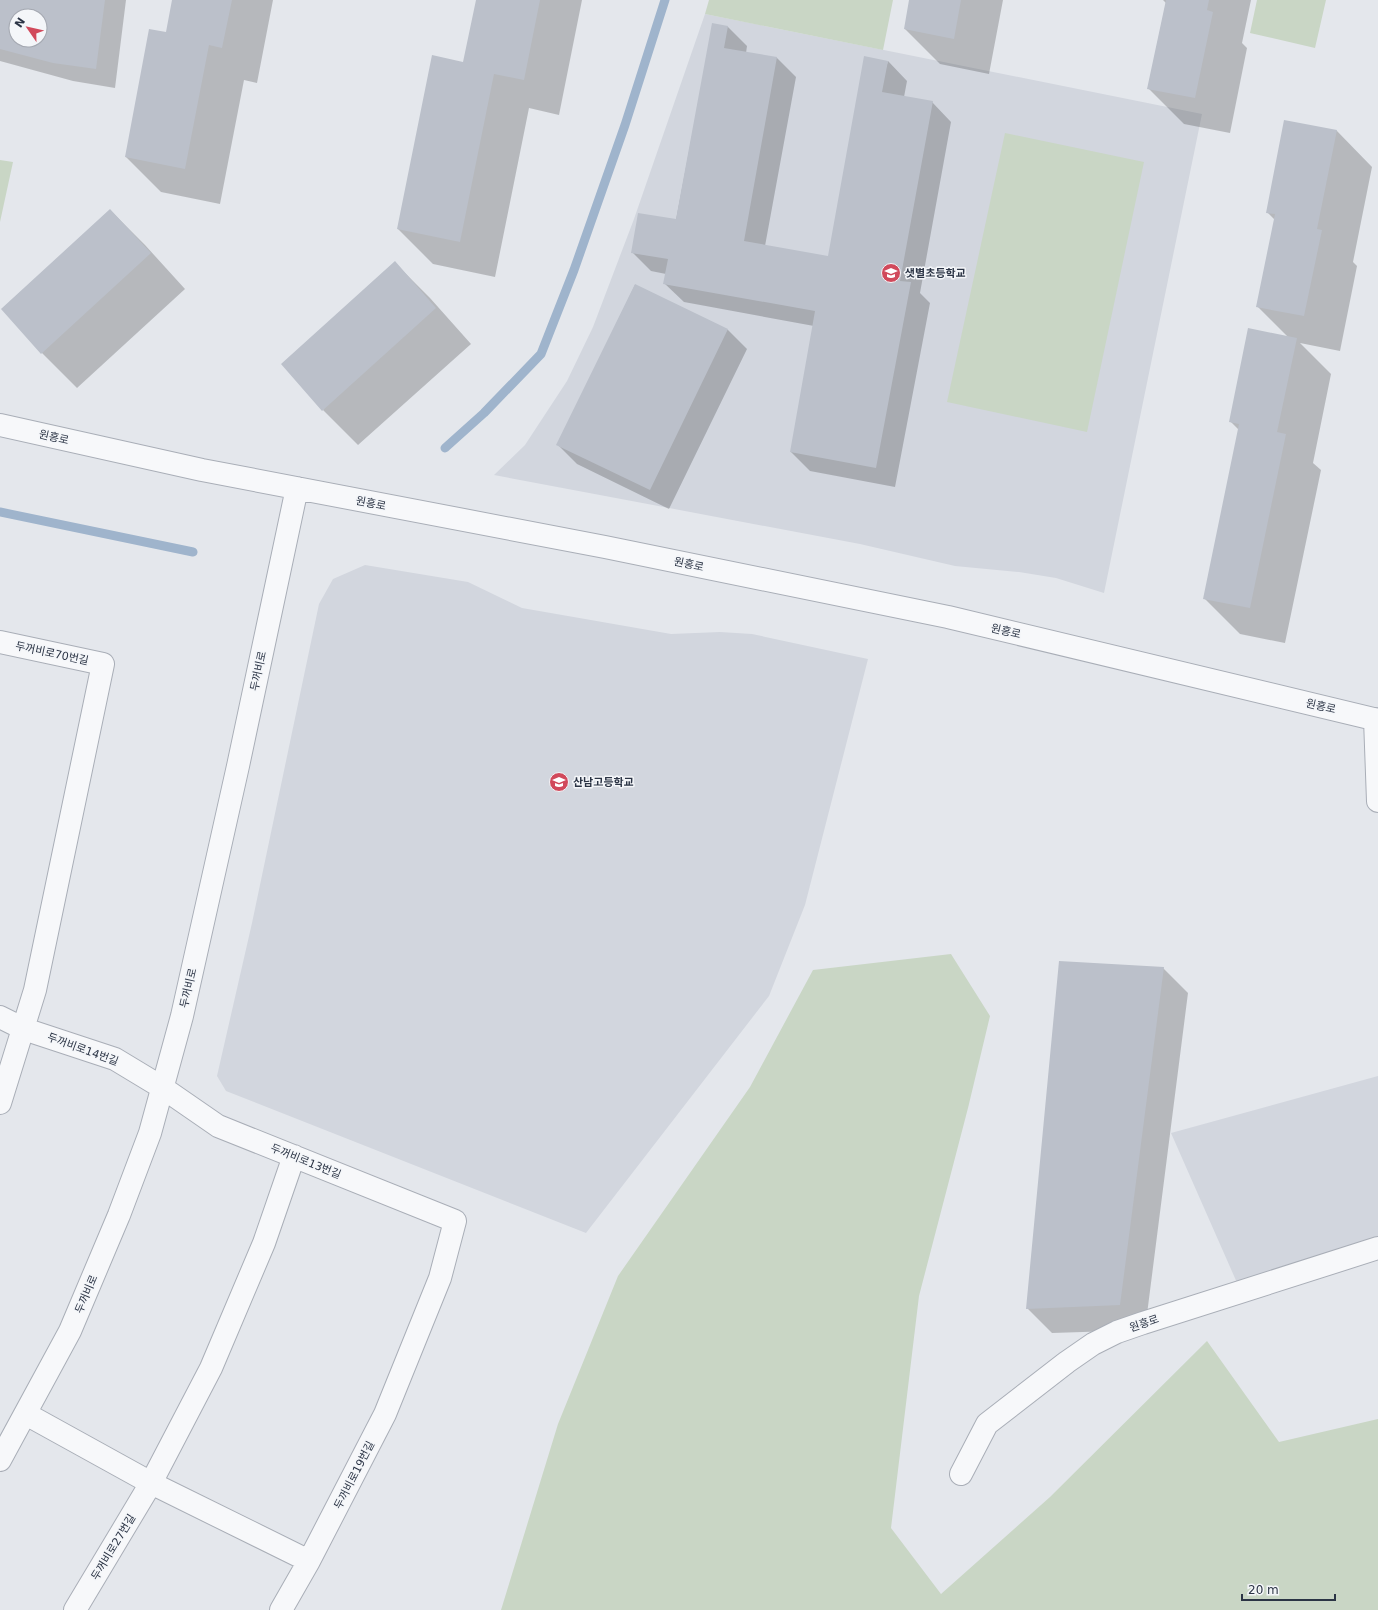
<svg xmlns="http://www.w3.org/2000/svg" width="1378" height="1610" font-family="'DejaVu Sans','Noto Sans KR',sans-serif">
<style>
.built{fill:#d2d6de}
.green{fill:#c9d6c5}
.shadow{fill:#0003;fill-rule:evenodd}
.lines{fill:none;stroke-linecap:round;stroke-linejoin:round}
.stream{stroke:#9fb4cc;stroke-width:9}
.building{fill:#bbc0ca;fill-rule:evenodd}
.minor-casing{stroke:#a9aeb7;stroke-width:24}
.minor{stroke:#f7f8fa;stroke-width:22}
.labels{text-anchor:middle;stroke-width:3;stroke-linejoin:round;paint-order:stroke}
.poi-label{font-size:11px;font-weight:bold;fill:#2b3445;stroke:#f4f6f9;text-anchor:start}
.street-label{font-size:11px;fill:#2b3445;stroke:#f4f6f9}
</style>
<rect width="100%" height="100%" fill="#e4e7ec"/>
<path class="built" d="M705 14 1202 114 1104 593 1056 578 1019 572 955 566 860 544 494 475 525 445 567 381 593 327 634 219Z
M365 565 468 582 522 608 671 634 720 632 752 634 868 659 805 905 769 996 586 1233 226 1091 217 1076 252 923 319 604 333 579Z
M1378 1076V1238L1238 1285 1171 1133Z"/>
<path class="green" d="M709 0H893L883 50 705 14Z
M1257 0H1326L1315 48 1250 33Z
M1005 133 1144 162 1087 432 947 402Z
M0 160 13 162 0 222Z
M951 954 990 1016 968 1108 919 1296 891 1528 941 1594 1050 1497 1207 1341 1279 1442 1378 1419V1610H501L558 1424 618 1276 750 1087 813 970Z"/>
<path class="shadow" d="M0 0H126L115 88 73 81 0 61ZM16 16H40V40H16Z
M173 0H273L257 83 244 80 220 204 161 192 126 157 167 34Z
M477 0H582L559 115 529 108 495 277 433 264 398 229 464 63Z
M910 0H1003L989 74 940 64 905 29Z
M1163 0H1251L1242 43 1247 48 1230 133 1184 124 1148 88 1166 3Z
M713 25 728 27 747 46 746 53 777 58 796 77 765 246 829 257 888 61 907 81 904 97 932 102 951 122 920 293 930 303 895 487 810 471 791 452 814 326 684 302 664 283 666 274 651 271 632 252 676 220Z
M1285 121 1337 131 1372 167 1353 262 1357 266 1340 351 1300 343 1331 374 1313 463 1321 470 1285 643 1240 634 1204 598 1239 430 1230 421 1288 337 1257 306 1275 220 1267 212Z
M110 210 145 245 185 289 77 388 42 353 2 309Z
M395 263 430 298 471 344 358 445 323 410Z
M635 285 728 330 747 349 669 509 577 464 558 445Z
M1163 968 1188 993 1145 1330 1052 1333 1027 1308Z"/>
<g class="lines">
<path class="stream" d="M445 448 484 413 541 354 574 270 625 125 665 0
M0 512 193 552"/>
</g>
<path class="building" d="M0 0H105L96 69 53 63 0 49ZM16 16H40V40H16Z
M172 0H232L222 48 209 45 185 169 125 157 149 29 166 32Z
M476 0H540L524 80 494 74 460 242 397 229 432 55 463 62Z
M909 0H961L954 39 904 29Z
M1166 0H1209L1207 10 1213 12 1195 98 1147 89Z
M712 23 728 26 724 48 777 57 744 241 828 256 864 56 888 61 882 92 933 101 900 281 911 282 876 468 790 452 815 311 663 284 668 259 631 253 638 213 676 219Z
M1284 120 1337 130 1317 229 1322 230 1304 316 1256 307 1275 214 1266 213Z
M110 209 151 253 41 354 1 309Z
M395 261 436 308 322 411 281 364Z
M635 284 728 329 650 490 556 445Z
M1248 328 1297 338 1277 432 1286 434 1250 608 1203 599 1239 424 1229 422Z
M1059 961 1164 967 1120 1305 1026 1309Z"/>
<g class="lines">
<g class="minor-casing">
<path id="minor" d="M0 425 202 470 605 547 948 617 1378 720
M0 642 103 664 35 990 0 1103
M1375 719 1378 801
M0 1017 24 1029 115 1059 163 1088 218 1126 455 1221 440 1278 385 1414 309 1561 151 1483 26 1414
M0 1460 70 1331 119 1215 150 1133 182 1016 238 766 297 488
M961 1474 987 1424 1067 1362 1093 1344 1117 1332 1143 1323 1378 1248
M75 1610 151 1483 211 1368 264 1243 294 1156
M281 1610 309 1561"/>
</g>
<use href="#minor" class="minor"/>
</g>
<defs>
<g id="school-disc" transform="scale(1)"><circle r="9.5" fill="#d1495b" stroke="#f4f6f9"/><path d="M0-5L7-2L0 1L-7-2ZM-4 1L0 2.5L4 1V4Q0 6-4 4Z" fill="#fff"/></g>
</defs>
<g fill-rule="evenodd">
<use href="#school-disc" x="891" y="273"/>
<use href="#school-disc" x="559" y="782"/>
</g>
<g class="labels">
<g class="poi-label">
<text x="905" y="277">샛별초등학교</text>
<text x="573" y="786">산남고등학교</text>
</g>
<g class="street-label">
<text transform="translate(54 437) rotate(13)" y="4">원흥로</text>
<text transform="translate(371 503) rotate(11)" y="4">원흥로</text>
<text transform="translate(689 564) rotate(12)" y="4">원흥로</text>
<text transform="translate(1006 631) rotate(13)" y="4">원흥로</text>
<text transform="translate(52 653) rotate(12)" y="4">두꺼비로70번길</text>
<text transform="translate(258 671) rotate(-78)" y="4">두꺼비로</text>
<text transform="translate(1321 706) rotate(13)" y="4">원흥로</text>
<text transform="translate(188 988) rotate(-77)" y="4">두꺼비로</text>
<text transform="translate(83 1049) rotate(20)" y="4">두꺼비로14번길</text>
<text transform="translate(306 1161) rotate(22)" y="4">두꺼비로13번길</text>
<text transform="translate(86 1294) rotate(-67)" y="4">두꺼비로</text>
<text transform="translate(1144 1323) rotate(-19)" y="4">원흥로</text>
<text transform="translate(354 1475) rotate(-63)" y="4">두꺼비로19번길</text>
<text transform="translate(113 1547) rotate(-59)" y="4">두꺼비로27번길</text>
</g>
</g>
<g transform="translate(28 28) rotate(304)"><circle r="19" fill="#f4f6f9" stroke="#a4a8b1"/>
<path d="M0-3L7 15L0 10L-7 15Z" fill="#d1495b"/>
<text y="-6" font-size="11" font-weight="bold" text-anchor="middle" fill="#2b3445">N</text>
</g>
<path d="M1242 1594v6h93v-6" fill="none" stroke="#2b3445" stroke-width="2"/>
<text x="1248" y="1594" font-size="12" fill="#2b3445" stroke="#f4f6f9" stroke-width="3" paint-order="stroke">20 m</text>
</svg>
